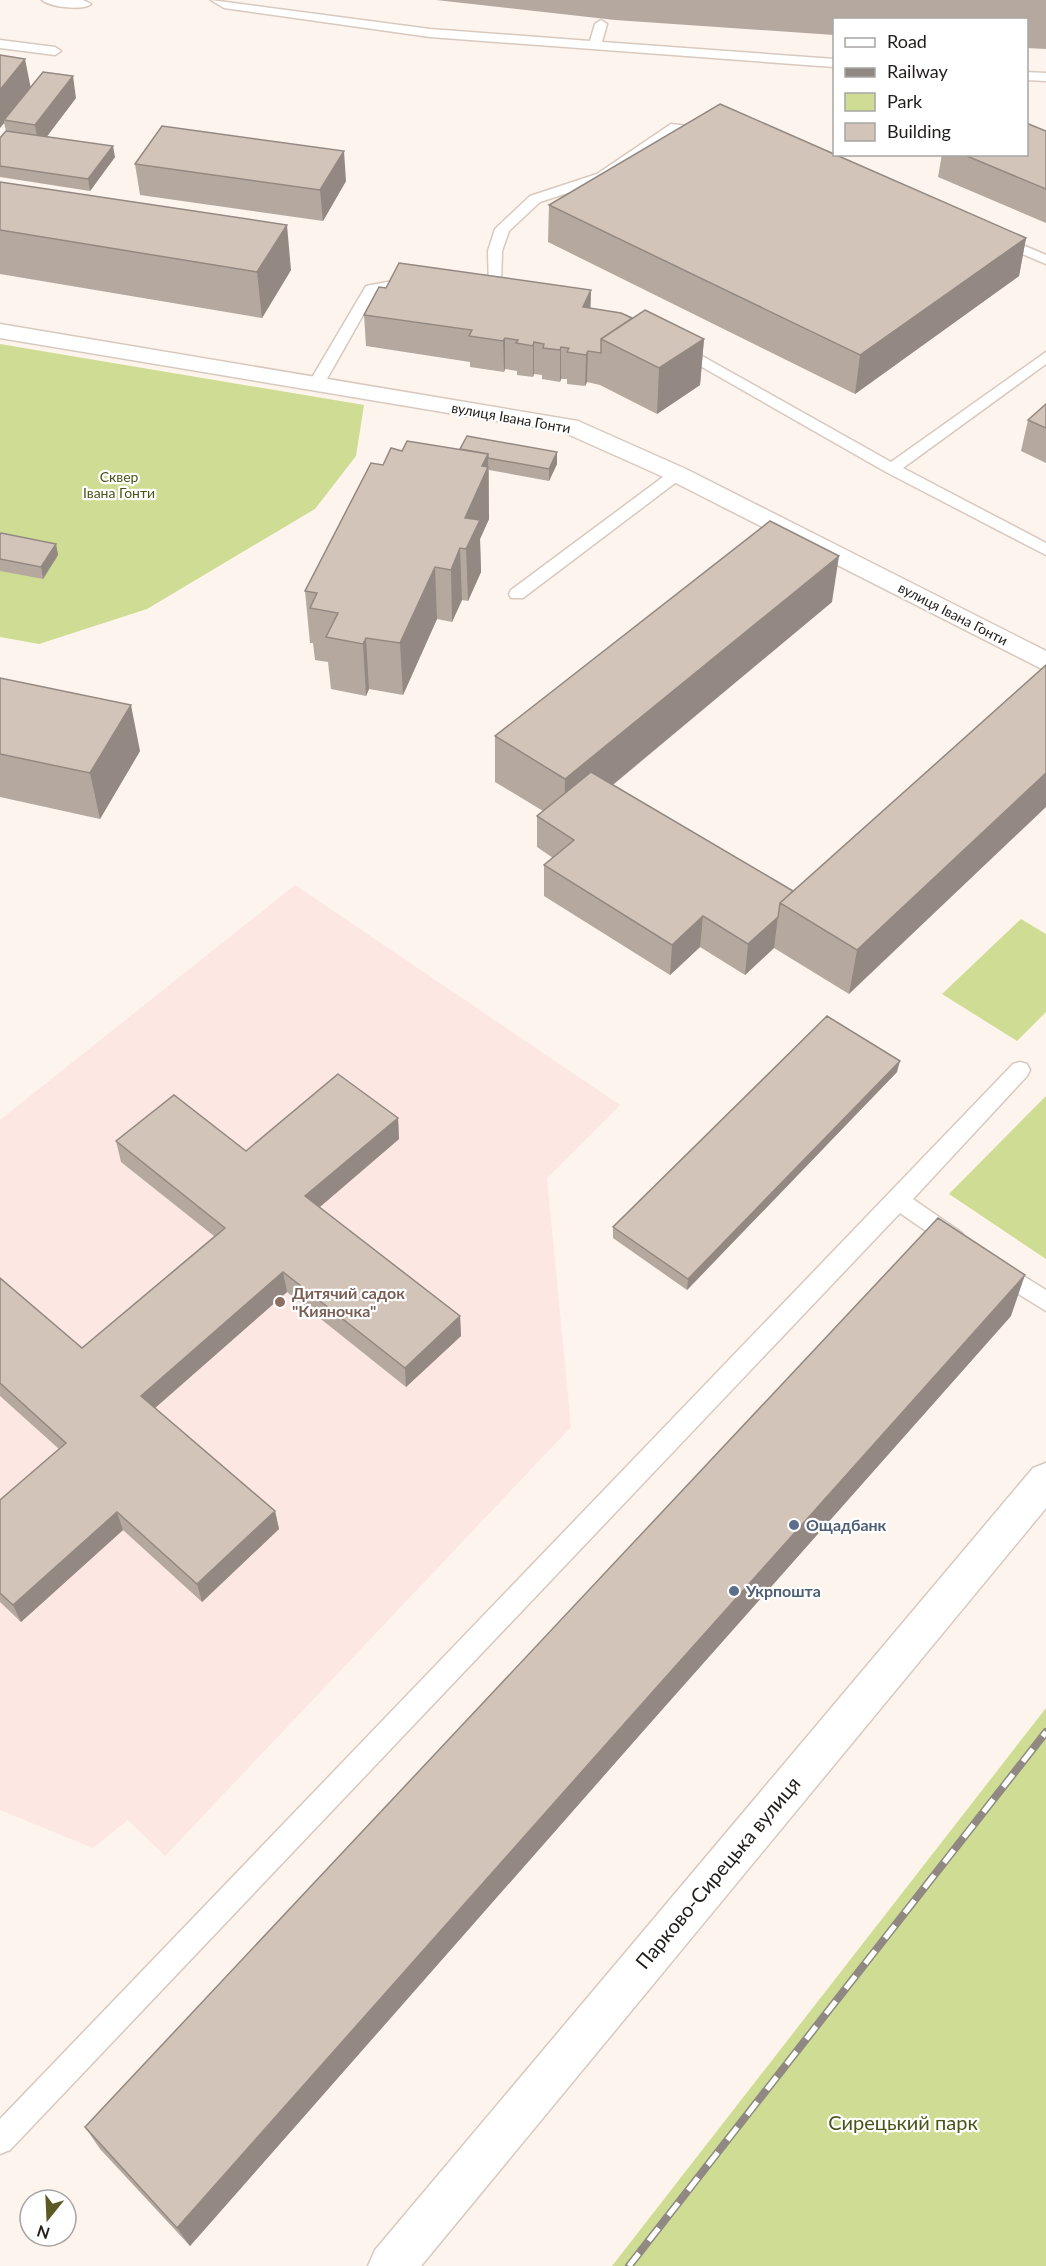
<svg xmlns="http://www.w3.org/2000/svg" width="1046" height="2266" font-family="Lato,sans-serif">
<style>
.education{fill:#fce7e2}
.green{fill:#cedd93}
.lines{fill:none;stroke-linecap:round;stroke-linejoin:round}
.service-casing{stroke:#d8c9be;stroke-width:3}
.minor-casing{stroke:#d8c9be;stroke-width:3}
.service{fill:#fff;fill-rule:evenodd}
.minor{fill:#fff;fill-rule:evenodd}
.rail-casing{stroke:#908883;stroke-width:8}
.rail{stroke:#fff;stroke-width:5;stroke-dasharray:16;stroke-linecap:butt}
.wall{fill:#b5a99f}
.shaded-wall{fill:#938982}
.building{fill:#d2c4b9;stroke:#938982;stroke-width:1.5}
.education-dot{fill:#8d6e63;stroke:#fff;stroke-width:2}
.service-dot{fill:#5c6f8a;stroke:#fff;stroke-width:2}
.labels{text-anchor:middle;stroke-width:4.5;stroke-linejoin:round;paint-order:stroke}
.far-street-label{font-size:14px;fill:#231d19;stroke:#fff}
.far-park-label{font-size:14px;fill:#4a5418;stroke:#fff}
.education-label{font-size:16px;font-weight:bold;fill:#785e54;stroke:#fff;text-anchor:start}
.service-label{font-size:16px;font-weight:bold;fill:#4e5e75;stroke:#fff;text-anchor:start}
.near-street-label{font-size:20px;fill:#231d19;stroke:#fff}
.near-park-label{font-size:20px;fill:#4a5418;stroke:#fff}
</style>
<rect width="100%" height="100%" fill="#fdf4ed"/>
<path class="education" d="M295 885 620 1105 547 1178 571 1427 165 1856 128 1820 93 1848 0 1810V1120Z"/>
<path class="green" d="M0 344 364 405 356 456 315 509 147 609 39 644 0 637Z
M1021 919 1046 934V1012L1017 1041 942 994Z
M1046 1096V1259L949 1194Z
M1046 1708V2266H612Z"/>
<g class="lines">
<g class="service-casing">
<path id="service" d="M42 0H83L91 4C83 11 50 7 42 0Z
M211 0 430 29 590 41 595 24 601 20 607 24 602 42 834 59V67L430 37 224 8Z
M0 40 55 47 61 51 55 55 0 48Z
M1026 72 1046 73V81L1026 80Z
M671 124 705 128 712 132 705 136 674 132 607 180 540 202 509 231 502 251 501 285 494 289 489 288 488 251 495 229 530 196 597 174Z
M997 234 1046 255V264L992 241 990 238Z
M414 277 421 281 419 284 376 292 323 386 320 389H310L307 386 366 286Z
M679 343 891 462 1046 352V364L903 468 1046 543V555L886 472 674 351 671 348 674 345Z
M677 469 685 474 683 477 523 598H511L509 594 511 590 671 471Z
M1020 1062 1027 1064 1030 1070 1027 1076 913 1199 962 1233 965 1239 962 1245 954 1248 946 1245 900 1213 10 2150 0 2154V2119L1013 1064Z
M999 1261 1046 1290V1311L991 1277 988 1270 991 1263Z"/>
</g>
<g class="minor-casing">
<path id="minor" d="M0 324 578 421 686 469 1046 651V671L668 479 563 432 0 338Z
M1046 1463V1508L421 2266H368L375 2250 1033 1468Z"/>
</g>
<use href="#service" class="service"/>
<use href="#minor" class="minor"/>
<g class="rail-casing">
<path id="rail" d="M629 2266 1046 1732"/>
</g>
<use href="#rail" class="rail"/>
</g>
<path class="wall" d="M436 0H1046V49L1026 48V20H834V35L615 20Z
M0 55 31 87 76 98 47 136 115 157 90 191 0 177V138L6 131 4 123 0 128Z
M1046 131V223L938 177 942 154H1026Z
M135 164 346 181 323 221 140 195Z
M0 182 291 270 262 318 0 274Z
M549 205 1026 238 1019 276 855 394 548 242Z
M386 288 591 290 590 308 632 318 704 339 700 385 657 414 600 385 587 382 585 386 567 384V379H561L560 382 542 379V375L534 374 533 377 517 375V371L505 369 504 372 470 367V362L366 346 364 315Z
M1046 404V463L1021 451 1028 420Z
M460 449 557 464 549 481 489 470V519L480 539 481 572 468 601 462 600 452 622 437 619 403 695 369 689 366 696 331 689 328 662 315 660 313 643H310L305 591 383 465 402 451Z
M0 535 56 544 58 555 43 579 0 571Z
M832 602 613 785 793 891 1046 665 849 994 774 948 745 975 700 947 670 975 544 896V865L553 858 537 847V816L543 811 495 782V736Z
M0 678 140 751 100 819 0 797Z
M897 1072 687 1290 613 1238V1227Z
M398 1118 399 1139 320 1207 460 1316 461 1336 406 1387 287 1292 155 1408 275 1511 279 1529 202 1602 123 1530 21 1622 0 1602V1500L59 1449 0 1396V1278L82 1348 214 1236 121 1162 116 1141 246 1151Z
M1011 1316 652 1721 190 2246 100 2149 85 2127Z"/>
<path class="shaded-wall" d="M25 59 31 89 4 120V123L0 128V90Z
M73 76 76 98 39 147 35 125Z
M113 146 115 157 90 191 88 179Z
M344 151 346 181 323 221 320 190Z
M287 225 291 270 262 318 257 272Z
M1026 238 1019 276 855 394 860 355Z
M591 290 590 322 583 307Z
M505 338V369L504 372 503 341Z
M704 339 700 385 657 414 659 368Z
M534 342V374L533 377V346Z
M561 347V379L560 382V350Z
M588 351 587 382 585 386 586 355Z
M557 452V464L549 481V469Z
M488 454 489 519 480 539 481 572 468 601 465 518 482 466Z
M56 544 58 555 43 579 41 567Z
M460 548 462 600 452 622 451 570Z
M839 556 832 602 564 825 565 779Z
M435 567 437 619 403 695 400 643Z
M366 638 369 689 366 696 363 644Z
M131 705 140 751 100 819 90 773Z
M1046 773V807L849 994 857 950Z
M703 916 700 947 670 975 672 945Z
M778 917 774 948 745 975 748 944Z
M900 1061 897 1072 687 1290 688 1279Z
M398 1118 399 1139 308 1217 305 1196Z
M283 1272 287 1292 147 1415 141 1396Z
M1025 1275 1011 1316 652 1721 190 2246 177 2228 656 1688Z
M460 1316 461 1336 406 1387 405 1368Z
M275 1511 279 1529 202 1602 197 1584Z
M117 1512 123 1530 21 1622 13 1605Z"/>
<path class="building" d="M0 55 25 59 0 90Z
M43 72 73 76 35 125 4 120Z
M720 104 834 154 1026 238 860 355 549 205Z
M1026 123 1046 131V189L962 154H1026Z
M162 126 344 151 320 190 135 164Z
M6 131 113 146 88 179 0 166V138Z
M0 182 287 225 257 272 0 230Z
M399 263 591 290 583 307 621 313 632 318 601 339V353L588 351 586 355 567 352 569 348 561 347 560 350 543 348 544 344 534 342 533 346 516 343 518 340 505 338 503 341 469 336 472 330 364 315 379 287 386 288Z
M645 310 704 339 659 368 601 339Z
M1046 404V428L1028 420Z
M467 436 557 452 549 469 488 458V454L460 449Z
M407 441 488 454 482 466 488 467 465 518 480 520 466 549 460 548 451 570 435 567 400 643 366 638 363 644 326 637 338 613 310 608 317 593 305 591 371 463 383 465 391 448 402 451Z
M770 521 839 556 565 779 495 736Z
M1 533 56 544 41 567 0 559V535Z
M1046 665V773L857 950 780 903Z
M0 678 131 705 90 773 0 754Z
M591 772 793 891 780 903 778 917 748 944 703 916 672 945 544 865 574 840 537 816Z
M827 1016 900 1061 688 1279 613 1227Z
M338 1074 398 1118 305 1196 460 1316 405 1368 283 1272 141 1396 275 1511 197 1584 117 1512 13 1605 0 1593V1500L66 1443 0 1383V1278L82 1348 225 1228 116 1141 174 1095 246 1151Z
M938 1218 1025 1275 656 1688 177 2228 85 2127Z"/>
<circle class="education-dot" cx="280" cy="1302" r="6"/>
<g class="service-dot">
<circle cx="794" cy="1525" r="6"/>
<circle cx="734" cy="1591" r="6"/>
</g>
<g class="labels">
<g class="far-street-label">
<text transform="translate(511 418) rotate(10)" y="5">вулиця Івана Гонти</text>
<text transform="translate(953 614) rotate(27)" y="5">вулиця Івана Гонти</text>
</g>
<g class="far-park-label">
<text x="119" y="482">Сквер<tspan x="119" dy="16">Івана Гонти</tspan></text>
</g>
<g class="education-label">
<text x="292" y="1299">Дитячий садок<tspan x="292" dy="18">"Кияночка"</tspan></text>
</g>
<g class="service-label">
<text x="806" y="1531">Ощадбанк</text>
<text x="746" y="1597">Укрпошта</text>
</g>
<g class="near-street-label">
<text transform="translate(718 1873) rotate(-50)" y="7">Парково-Сирецька вулиця</text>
</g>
<g class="near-park-label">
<text x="903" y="2130">Сирецький парк</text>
</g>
</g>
<rect x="833" y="18" width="195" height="138" fill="#ffffff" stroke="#a7a5a3" stroke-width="1.5"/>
<rect x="845" y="38" width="30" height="9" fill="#ffffff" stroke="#a7a5a3" stroke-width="1.5"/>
<text x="887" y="48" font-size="18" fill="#231d19">Road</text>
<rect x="845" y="68" width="30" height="9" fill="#908883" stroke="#a7a5a3" stroke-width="1.5"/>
<text x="887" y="78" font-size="18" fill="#231d19">Railway</text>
<rect x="845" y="93" width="30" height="18" fill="#cedd93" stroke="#a7a5a3" stroke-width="1.5"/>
<text x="887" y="108" font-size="18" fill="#231d19">Park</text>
<rect x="845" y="123" width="30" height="18" fill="#d2c4b9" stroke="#a7a5a3" stroke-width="1.5"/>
<text x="887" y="138" font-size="18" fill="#231d19">Building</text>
<g transform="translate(48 2218) rotate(198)"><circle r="28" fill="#ffffff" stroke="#a7a5a3" stroke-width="1.5"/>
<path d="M0-4.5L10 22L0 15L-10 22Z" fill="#5c5925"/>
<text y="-9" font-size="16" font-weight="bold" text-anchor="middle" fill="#231d19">N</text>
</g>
</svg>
